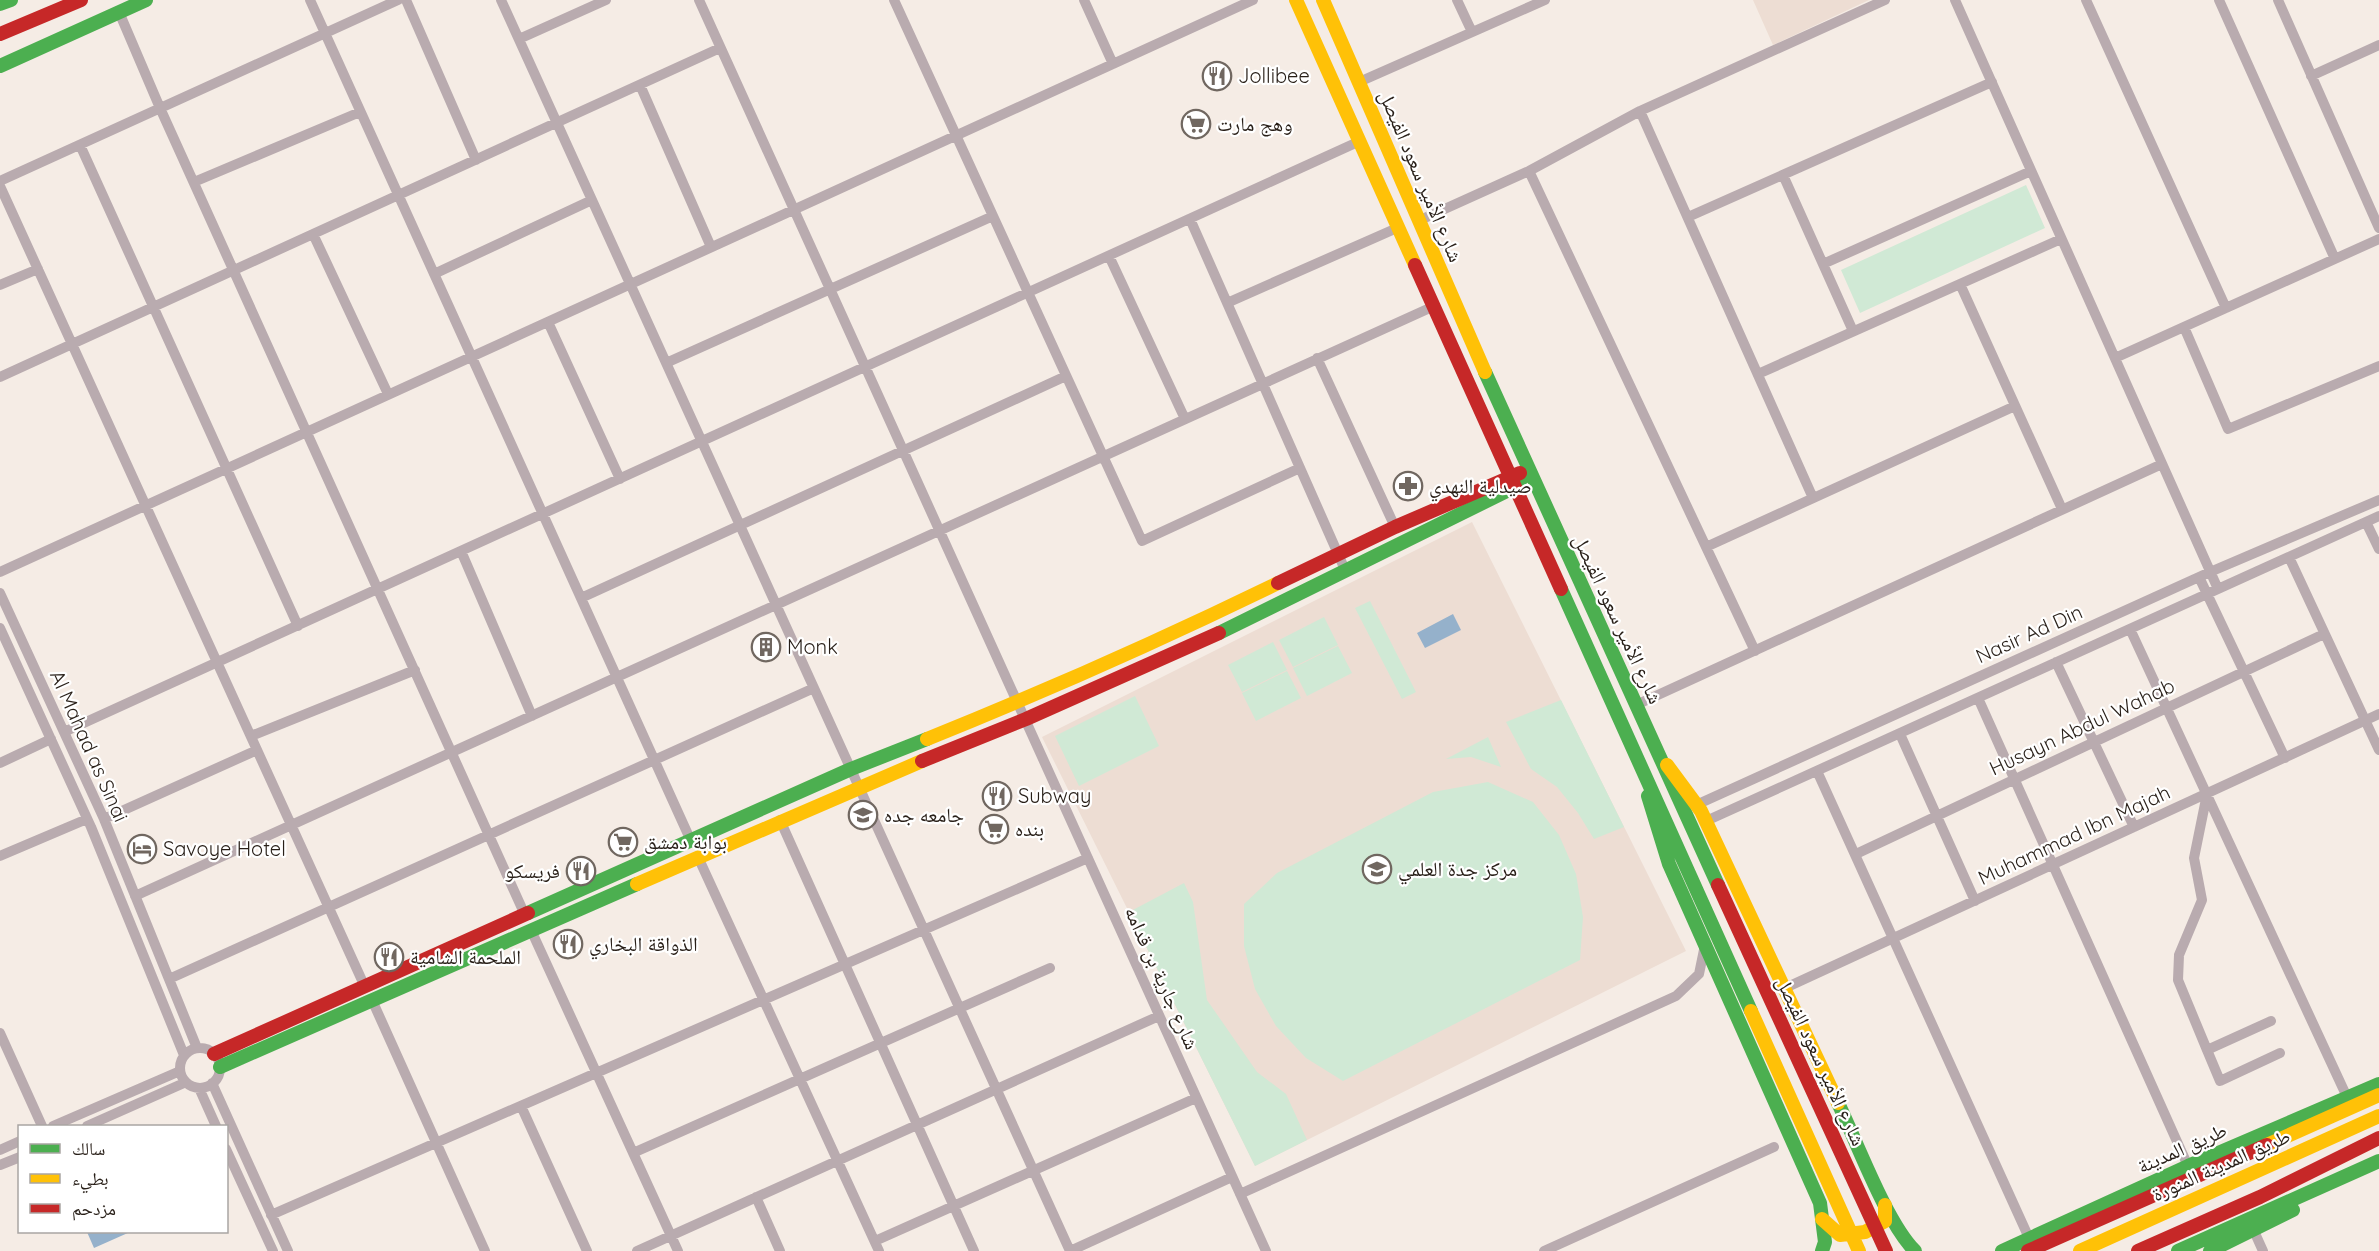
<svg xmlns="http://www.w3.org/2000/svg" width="2379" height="1251" font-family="Quicksand,'Noto Naskh Arabic',sans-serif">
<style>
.education{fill:#edddd3}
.green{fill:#d0e9d5}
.water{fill:#95b1cb}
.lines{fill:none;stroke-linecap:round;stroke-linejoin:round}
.street{stroke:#b9abaf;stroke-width:10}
.fast{stroke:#4caf50;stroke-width:14}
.slow{stroke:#ffc107;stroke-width:14}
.jam{stroke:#c62828;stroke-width:14}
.labels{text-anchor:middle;stroke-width:4.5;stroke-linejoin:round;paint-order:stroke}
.poi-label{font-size:20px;fill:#281f18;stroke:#fff;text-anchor:start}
.street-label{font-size:20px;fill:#281f18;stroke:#fff}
</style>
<rect width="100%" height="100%" fill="#f5ece5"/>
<path class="education" d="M1753 0H1869L1773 45Z
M1472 522 1686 951 1255 1166 1042 737Z"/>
<path class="green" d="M2026 185 2045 228 1860 313 1841 270Z
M1370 601 1416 692 1402 699 1355 608Z
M1324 617 1338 645 1293 667 1279 640Z
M1273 642 1287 670 1242 692 1228 665Z
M1338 646 1352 673 1307 696 1293 668Z
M1287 671 1301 698 1256 721 1242 693Z
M1135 696 1159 746 1079 786 1055 736Z
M1561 700 1624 827 1594 839 1578 813 1557 787 1531 769 1506 722Z
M1488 737 1501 767 1471 757 1446 759Z
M1488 782 1533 802 1559 835 1576 874 1583 917 1580 960 1343 1081 1306 1058 1276 1026 1255 989 1244 946V904L1277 873 1433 792Z
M1184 883 1193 902 1207 1000 1257 1072 1286 1094 1307 1140 1255 1166 1129 912Z"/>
<path class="water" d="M1453 614 1461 630 1425 648 1417 633Z
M87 1232H130L94 1248Z"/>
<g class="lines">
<path class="street" d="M310 0 691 841
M406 0 476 160
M501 0 1070 1251
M699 0 1266 1251
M894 0 1142 541 1300 468
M1084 0 1113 64
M1457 0 1472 32
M1955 0 2218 589
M2086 0 2226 308
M2219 0 2335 259
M2278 0 2379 228
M119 12 160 108 525 915
M519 39 606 0
M2311 76 2379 45
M1359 82 1545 0
M640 85 711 247
M1640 111 1813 498
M80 145 298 626
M1529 171 1755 651
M1783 175 1853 331
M0 181 398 0
M194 182 360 112
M0 186 365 987
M1688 217 1992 82
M1190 219 1346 572
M1418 221 1529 171 1640 111 1885 0
M313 234 388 394
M1109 256 1185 419
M1823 264 2031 171
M434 274 592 200
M1960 284 2062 509
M0 285 38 269
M1227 303 1397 228
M548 322 620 479
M2184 327 2228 429 2379 366
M1317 358 1395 527
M2115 358 2379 239
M666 363 993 216
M1758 374 2061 239
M0 377 720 48
M2366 522 2379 549
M1706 547 2015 406
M461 551 532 716
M2289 557 2379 750
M0 572 1253 0
M2199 577 2285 758
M0 593 104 819 197 1048
M581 598 1066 376
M0 628 91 827 184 1055
M2130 629 2347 1097
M2056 662 2134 827
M1978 698 2188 1166
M1636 705 2162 464
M64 732 1360 141
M1900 734 1975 901
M251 736 415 670
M0 763 51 739
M1817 771 2029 1238
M2207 794 2194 858 2202 900 2179 955 2178 980 2207 1050 2271 1021
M1696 805 2210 572 2379 500
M104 819 257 750
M780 820 974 1251
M1706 821 2379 516
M1856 854 2324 634
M0 856 87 819
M698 857 879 1251
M135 896 1432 307
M531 930 678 1251
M169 979 814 688
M1783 989 2379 714
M372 1000 485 1251
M0 1033 42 1126
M180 1068a20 20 0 1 1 40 0a20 20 0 1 1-40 0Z
M2207 1050 2220 1081 2280 1053
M212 1083 288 1251
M199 1088 216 1126
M521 1106 587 1251
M53 1126 180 1071
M87 1126 184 1083
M226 1149 273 1251
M0 1150 20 1141
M633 1153 1050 968
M0 1165 20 1157
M1240 1194 1676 996 1699 974 1705 945
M756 1197 780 1251
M271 1215 1088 858
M2254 1231 2263 1251
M875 1241 1196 1098
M637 1251 1159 1016
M1070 1251 1232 1177
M1544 1251 1774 1147"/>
<path class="fast" d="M0 4 11 0
M0 66 146 0
M1485 372 1718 885
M1561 589 1751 1011
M1219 633 1515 487 1528 471
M1648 796 1669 864 1820 1203 1825 1242 1822 1251
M528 913 851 769 927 739
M220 1067 637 884
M1838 1103C1857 1142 1886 1222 1915 1251
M2002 1251 2188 1166 2379 1084
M2178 1251 2379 1161
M2210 1251 2293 1210"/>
<path class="slow" d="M1296 0 1415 265
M1323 0 1485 372
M927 739C1046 691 1163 639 1278 583
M1667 765 1701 811 1838 1103
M637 884 922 761
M1751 1011 1859 1251
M2267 1145 2379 1095
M1822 1219 1840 1235 1865 1232 1885 1221V1205
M2080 1251 2379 1116"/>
<path class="jam" d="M0 34 81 0
M1415 265 1561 589
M1278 583 1395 527 1520 473
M922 761 1026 719 1219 633
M1718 885 1886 1251
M214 1054 528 913
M2028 1251 2267 1145
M2138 1251 2260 1197 2379 1138"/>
</g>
<defs>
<g id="restaurant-ring" transform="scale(1.5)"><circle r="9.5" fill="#fff" stroke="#706760" stroke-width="1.5"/><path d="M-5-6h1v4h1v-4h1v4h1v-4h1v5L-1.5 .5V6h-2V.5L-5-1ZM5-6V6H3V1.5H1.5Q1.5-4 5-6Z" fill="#706760"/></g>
<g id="supermarket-ring" transform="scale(1.5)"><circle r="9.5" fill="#fff" stroke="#706760" stroke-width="1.5"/><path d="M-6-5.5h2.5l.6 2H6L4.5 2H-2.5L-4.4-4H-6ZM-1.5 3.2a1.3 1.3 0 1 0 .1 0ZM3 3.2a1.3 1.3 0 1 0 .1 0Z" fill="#706760"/></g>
<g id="pharmacy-ring" transform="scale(1.5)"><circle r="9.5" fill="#fff" stroke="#706760" stroke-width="1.5"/><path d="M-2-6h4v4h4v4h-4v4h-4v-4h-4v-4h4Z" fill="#706760"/></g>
<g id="building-ring" transform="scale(1.5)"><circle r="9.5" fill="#fff" stroke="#706760" stroke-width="1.5"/><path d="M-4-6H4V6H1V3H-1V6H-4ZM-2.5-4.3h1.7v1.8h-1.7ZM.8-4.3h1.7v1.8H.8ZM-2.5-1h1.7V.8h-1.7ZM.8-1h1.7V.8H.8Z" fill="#706760"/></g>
<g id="school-ring" transform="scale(1.5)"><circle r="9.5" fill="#fff" stroke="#706760" stroke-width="1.5"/><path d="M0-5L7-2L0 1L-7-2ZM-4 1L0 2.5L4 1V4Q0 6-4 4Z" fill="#706760"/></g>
<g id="hotel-ring" transform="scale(1.5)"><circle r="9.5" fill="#fff" stroke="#706760" stroke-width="1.5"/><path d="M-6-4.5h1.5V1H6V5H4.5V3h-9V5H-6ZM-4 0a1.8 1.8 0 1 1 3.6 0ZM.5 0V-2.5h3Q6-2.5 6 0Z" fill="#706760"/></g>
<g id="university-ring" transform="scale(1.5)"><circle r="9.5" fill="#fff" stroke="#706760" stroke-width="1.5"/><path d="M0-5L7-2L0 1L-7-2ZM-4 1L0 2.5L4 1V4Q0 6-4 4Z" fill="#706760"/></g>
</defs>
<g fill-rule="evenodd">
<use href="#restaurant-ring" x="1217" y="76"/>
<use href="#supermarket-ring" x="1196" y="124"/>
<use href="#pharmacy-ring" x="1408" y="486"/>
<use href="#building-ring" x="766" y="647"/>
<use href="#restaurant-ring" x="997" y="796"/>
<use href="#school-ring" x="863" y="815"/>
<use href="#supermarket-ring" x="994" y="829"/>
<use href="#supermarket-ring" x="623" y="842"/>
<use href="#hotel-ring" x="142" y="849"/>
<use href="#university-ring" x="1377" y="869"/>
<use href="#restaurant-ring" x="581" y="871"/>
<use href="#restaurant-ring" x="568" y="944"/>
<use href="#restaurant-ring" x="389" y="957"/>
</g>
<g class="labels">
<g class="poi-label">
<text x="1238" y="83">Jollibee</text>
<text x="1217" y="131">وهج مارت</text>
<text x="1429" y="493">صيدلية النهدي</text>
<text x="787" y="654">Monk</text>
<text x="1018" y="803">Subway</text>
<text x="884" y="822">جامعه جده</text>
<text x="1015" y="836">بنده</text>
<text x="644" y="849">بوابة دمشق</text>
<text x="163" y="856">Savoye Hotel</text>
<text x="1398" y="876">مركز جدة العلمي</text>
<text x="560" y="878" text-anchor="end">فريسكو</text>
<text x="589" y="951">الذواقة البخاري</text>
<text x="410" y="964">الملحمة الشامية</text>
</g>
<g class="street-label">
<text transform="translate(1421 176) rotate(67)" y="7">شارع الأمير سعود الفيصل</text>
<text transform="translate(1618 619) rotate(65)" y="7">شارع الأمير سعود الفيصل</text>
<text transform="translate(2029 634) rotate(-24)" y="7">Nasir Ad Din</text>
<text transform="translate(2082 727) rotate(-25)" y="7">Husayn Abdul Wahab</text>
<text transform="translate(89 746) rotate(66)" y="7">Al Mahad as Sinai</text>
<text transform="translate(2074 835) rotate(-25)" y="7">Muhammad Ibn Majah</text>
<text transform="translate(1162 978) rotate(66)" y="7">شارع جارية بن قدامه</text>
<text transform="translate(1821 1061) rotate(65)" y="7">شارع الأمير سعود الفيصل</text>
<text transform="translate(2182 1148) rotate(-24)" y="7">طريق المدينة</text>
<text transform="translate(2221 1165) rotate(-24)" y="7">طريق المدينة المنورة</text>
</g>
</g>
<rect x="18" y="1125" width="210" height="108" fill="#ffffff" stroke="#a9a5a3" stroke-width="1.5"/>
<rect x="30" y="1144" width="30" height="9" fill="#4caf50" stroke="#a9a5a3" stroke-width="1.5"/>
<text x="72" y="1155" font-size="18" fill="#281f18">سالك</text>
<rect x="30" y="1174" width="30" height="9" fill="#ffc107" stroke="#a9a5a3" stroke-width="1.5"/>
<text x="72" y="1185" font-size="18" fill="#281f18">بطيء</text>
<rect x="30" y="1204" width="30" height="9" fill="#c62828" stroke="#a9a5a3" stroke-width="1.5"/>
<text x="72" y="1215" font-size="18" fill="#281f18">مزدحم</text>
</svg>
